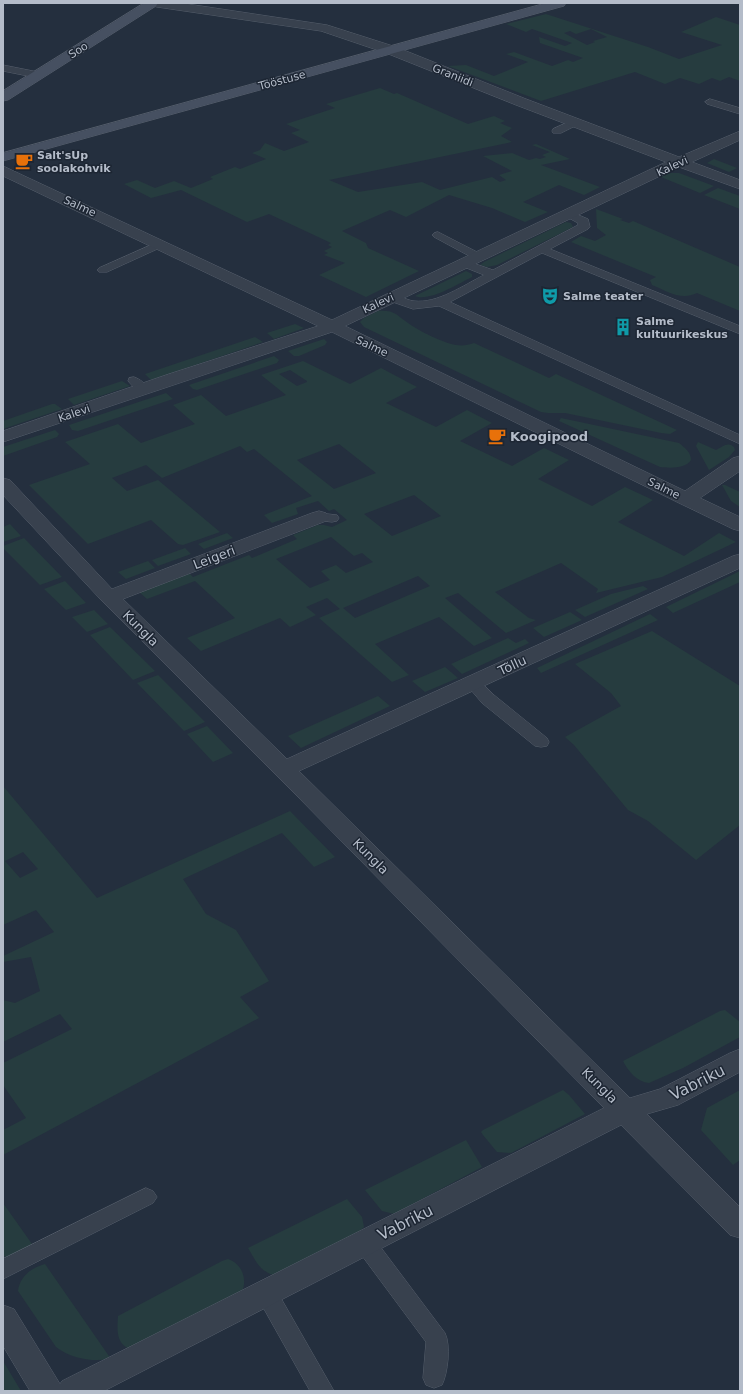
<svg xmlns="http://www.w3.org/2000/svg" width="743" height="1394" font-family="'DejaVu Sans',sans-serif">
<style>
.green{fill:#263c3f;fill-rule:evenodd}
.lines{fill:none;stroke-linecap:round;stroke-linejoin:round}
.lane-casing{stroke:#565f6c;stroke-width:1}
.street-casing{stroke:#565f6c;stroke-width:1}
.secondary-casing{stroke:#565f6c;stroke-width:1}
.lane{fill:#38414e;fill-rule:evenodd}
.street{fill:#38414e;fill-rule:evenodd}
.secondary{fill:#465061;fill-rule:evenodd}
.labels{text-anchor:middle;stroke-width:3;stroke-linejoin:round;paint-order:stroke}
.far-street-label{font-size:11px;fill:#b4bcc9;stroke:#1d2633}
.far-poi-label{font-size:11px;font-weight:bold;fill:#b4bcc9;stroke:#1d2633;text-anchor:start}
.poi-label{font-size:13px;font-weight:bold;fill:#b4bcc9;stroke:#1d2633;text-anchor:start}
.street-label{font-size:13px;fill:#b4bcc9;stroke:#1d2633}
.near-street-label{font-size:16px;fill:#b4bcc9;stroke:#1d2633}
</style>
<rect width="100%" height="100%" fill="#242f3e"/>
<path class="green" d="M546 14 648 47 679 59 722 45 681 32 716 17 740 25V81L729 77 720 81 712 78 699 84 680 78 665 84 635 72 541 101 448 66 466 65 494 76 528 62 506 54 514 52 552 66 568 60 573 62 583 58 540 43 539 37 565 46 572 43 532 29 526 32 506 24ZM591 29 607 37 593 41 595 42 587 45 564 33 570 31 576 34Z
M380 88 394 94 397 93 468 124 494 116 505 121 500 123 512 128 501 136 512 142 329 180 358 192 422 182 440 190 492 177 500 182 506 180 499 175 512 171 483 156 512 153 529 160 536 158 540 159 546 157 542 155 550 152 532 145 536 144 570 159 541 165 600 187 584 195 559 185 523 202 548 212 525 222 492 208 449 195 406 217 390 210 342 231 366 243 368 248 419 271 366 297 319 275 345 263 324 255 328 253 324 251 332 247 328 245 331 243 269 214 247 222 181 190 151 198 124 184 137 180 155 188 174 181 191 188 213 179 210 177 235 167 240 169 266 159 252 153 260 150 265 143 284 151 309 142 291 133 300 130 286 124 335 108 326 104Z
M714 159 737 168 729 172 707 163Z
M671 173H679L714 186 700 193 661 177Z
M718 188 740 196V209L704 195Z
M596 209 623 219 620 220 629 223 633 221 640 224 740 267V311L697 293C681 301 667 291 652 285L650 280 656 277 571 242 581 236 595 241 606 235 597 228Z
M566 222 571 223 573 227 497 265 487 267 480 265 484 262Z
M466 271 472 274V277C458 284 429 302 415 296Z
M378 311C395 310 396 315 408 323 419 331 443 343 456 345 463 346 468 345 474 343L549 378 556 374 677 430 670 434 661 433 565 413H548L541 412 364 327 360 322 364 318Z
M295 324 304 328 274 339 267 333Z
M255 337 263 342 151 380 145 374Z
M324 339 327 342 325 345 299 356H294L288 351Z
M274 356 279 360 277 363 197 390 193 389 189 385Z
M303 361 350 384 381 368 417 387 386 403 436 427 467 410 492 423 460 441 512 466 544 448 569 460 538 479 592 506 625 487 653 500 618 522 684 556 719 533 736 542 662 577 596 593 598 589 561 563 495 592 529 618 536 620 506 633 458 593 445 598 492 638 474 646 439 617 375 644 409 675 392 682 319 618 340 609 327 598 306 607 316 615 290 627 280 618 201 651 187 638 235 618 195 581 147 599 138 591 188 572 193 577 249 555 252 558 297 539 293 535 318 525H324L332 527 347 520 334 509 329 511 318 501 296 508 298 514 272 523 264 515 312 496 254 449 247 452 240 446 162 478 146 465 112 478 127 491 158 480 220 532 183 545 178 544 151 520 88 544 29 485 90 464 65 442 118 424 141 443 195 424 173 405 201 395 226 416 286 395 261 375ZM290 370 307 381V382L297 386 279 374ZM339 444 376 473 334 489 297 460ZM414 495 441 516 392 536 364 514ZM331 537 354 556 362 553 373 562 346 573 336 565 321 571 330 580 310 588 276 559ZM418 576 430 586 355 618 343 608Z
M122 381 130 386 74 405 68 399Z
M166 393 173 399 78 431 72 430 69 425Z
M52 404H55L62 409 3 429V421Z
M561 418 679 443C685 448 691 452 691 460 686 469 669 468 660 467L559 421Z
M55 430 59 434 57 437 3 456V447Z
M698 442 716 450C722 447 728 441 734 447L735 450 729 457 709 470 696 446Z
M722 485H725L740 492V507L731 501Z
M10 524 21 536 3 542V527Z
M227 533 233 538 204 549 198 544Z
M24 538 62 577 40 585 3 548V546Z
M185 548 191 554 158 566 152 560Z
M148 561 155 568 126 579 118 572Z
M740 571V582L673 613 666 607Z
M65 581 86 603 66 610 44 589Z
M643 586 648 589 585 617 575 610 611 594Z
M94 610 108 624 87 632 72 617Z
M570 612 582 620 544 637 533 628Z
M650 614 658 620 541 673 537 668Z
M110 627 155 671 133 680 90 635Z
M652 631 740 686V825L696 860 648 821 628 810 574 745 565 737 621 706 611 693 575 664Z
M508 638 516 643 525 639 529 643 462 674 451 664Z
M445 667 458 678 425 692 412 681Z
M158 675 205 722 184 731 137 683Z
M378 696 390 706 301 748 288 736Z
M207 726 233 753 213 762 187 734Z
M3 786 97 898 290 811 335 857 314 867 282 833 183 879 206 914 236 930 269 981 240 997 259 1018 3 1155V1130L26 1118 3 1085V1063L72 1029 60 1014 3 1042V1000L15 1003 40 991 31 957 3 962V956L54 932 36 910 3 925ZM23 852 38 869 20 878 5 861Z
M725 1010 740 1022V1037L683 1068 649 1083C637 1082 628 1071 623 1061L720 1011Z
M563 1090 569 1095 585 1114 511 1153 497 1152 483 1135 481 1132 483 1130Z
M740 1090V1160L733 1165 701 1130 707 1108Z
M466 1140 482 1167 394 1214 382 1211 365 1190Z
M347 1199 362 1217 364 1227 358 1233 275 1276C259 1270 257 1263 248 1248Z
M3 1203 32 1244 30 1249 8 1257 3 1256Z
M228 1259C243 1264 248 1281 241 1294L131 1350C116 1344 117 1331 118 1316L222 1261Z
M45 1264 111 1359C92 1362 72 1359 56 1347L18 1291C20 1276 31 1268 45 1264Z
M3 1361 21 1391H3Z"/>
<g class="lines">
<g class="lane-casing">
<path id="lane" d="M3 65 38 72 43 75 38 78 3 71Z
M710 99 740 108V114L707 104 705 102Z
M575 119 579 120 580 122 579 124 561 133H553L552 131 553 129Z
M569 211 588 219 590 227 588 229 550 249 740 326V334L542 253 450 302 740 435V444L439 306 413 309 387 300 385 297 387 294C397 292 404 300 414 301 437 304 464 285 484 275L459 265 457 263 459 261H467L493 270 578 225V223L565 216 563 214Z
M438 232 481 254 483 256 481 258H473L434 237 432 235 434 233Z
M160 241 164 242 166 244 164 246 107 272H99L97 270 99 268Z
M134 377C140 379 146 384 149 389L148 392H138L128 381 129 378Z
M319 513 337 515 339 518 337 521 332 522 314 520 312 517 314 514Z
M473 678 479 680 494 695 547 738 549 742 547 746 541 747 535 746 482 703 465 683 467 680Z
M146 1188 153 1191 157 1197 153 1203 3 1279V1259Z
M365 1234 373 1237 445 1333C451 1345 448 1373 442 1385L434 1388 426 1385 423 1378 426 1342 357 1249 354 1243 357 1237Z
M266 1283 274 1286 334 1391H310L255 1293 258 1286Z"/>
</g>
<g class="street-casing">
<path id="street" d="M151 3H181L327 25 396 47 526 99 679 157 740 131V140L692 162 740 180V189L679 167 345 326 685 491 733 458 740 456V471L700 498 740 517V531L733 529 679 503 332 332 3 442V431L169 374 318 326 3 176V166L332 320 666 162 516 105 386 53 321 31 157 7 153 6Z
M3 478 10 480 112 589 312 513 319 511 326 513 329 517 326 521 123 599 287 759 733 556 740 554V568L299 771 630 1098 660 1089 730 1053 740 1049V1072L678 1105 647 1114 740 1207V1238L730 1235 621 1125 104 1391H30L3 1346V1305L14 1309 60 1384 62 1381 604 1108 299 798 102 601 3 495Z"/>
</g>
<g class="secondary-casing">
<path id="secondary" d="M144 3H158L156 6 8 100 3 101V91Z
M546 3H566L564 6 3 161V153Z"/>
</g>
<use href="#lane" class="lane"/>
<use href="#street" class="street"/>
<use href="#secondary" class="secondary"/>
</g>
<defs>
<g id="cafe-bare" transform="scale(1.38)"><path d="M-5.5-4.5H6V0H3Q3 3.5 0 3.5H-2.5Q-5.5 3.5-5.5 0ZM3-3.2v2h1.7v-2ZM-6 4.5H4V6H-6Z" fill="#e8710a" stroke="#1d2633" stroke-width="2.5" paint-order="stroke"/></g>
<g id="theatre-bare" transform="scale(1.38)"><path d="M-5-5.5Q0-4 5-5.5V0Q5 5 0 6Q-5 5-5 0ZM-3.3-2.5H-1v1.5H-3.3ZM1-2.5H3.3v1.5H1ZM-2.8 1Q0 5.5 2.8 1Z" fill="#0f9aa8" stroke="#1d2633" stroke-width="2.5" paint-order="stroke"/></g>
<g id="building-bare" transform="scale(1.38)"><path d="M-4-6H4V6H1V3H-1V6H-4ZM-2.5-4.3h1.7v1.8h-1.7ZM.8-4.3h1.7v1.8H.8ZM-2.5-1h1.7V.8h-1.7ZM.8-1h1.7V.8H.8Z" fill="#0f9aa8" stroke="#1d2633" stroke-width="2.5" paint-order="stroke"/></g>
</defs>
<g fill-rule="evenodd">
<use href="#cafe-bare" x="24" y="161"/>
<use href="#theatre-bare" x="550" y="296"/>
<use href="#building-bare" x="623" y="327"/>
<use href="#cafe-bare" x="497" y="436"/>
</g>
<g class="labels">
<g class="far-street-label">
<text transform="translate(78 50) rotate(-32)" y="4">Soo</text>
<text transform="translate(453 75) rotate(22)" y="4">Graniidi</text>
<text transform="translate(282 80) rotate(-15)" y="4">Tööstuse</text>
<text transform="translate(672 166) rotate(-25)" y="4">Kalevi</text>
<text transform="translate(80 206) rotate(25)" y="4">Salme</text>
<text transform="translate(378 303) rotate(-25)" y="4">Kalevi</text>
<text transform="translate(372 346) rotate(25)" y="4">Salme</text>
<text transform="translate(74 413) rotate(-19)" y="4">Kalevi</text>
<text transform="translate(664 488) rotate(26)" y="4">Salme</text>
</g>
<g class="far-poi-label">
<text x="37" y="159">Salt'sUp<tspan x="37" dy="13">soolakohvik</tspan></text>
<text x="563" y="300">Salme teater</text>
<text x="636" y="325">Salme<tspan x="636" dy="13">kultuurikeskus</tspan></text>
</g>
<g class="poi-label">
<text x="510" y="441">Koogipood</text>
</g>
<g class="street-label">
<text transform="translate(214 557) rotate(-21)" y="5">Leigeri</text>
<text transform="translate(141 628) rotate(45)" y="5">Kungla</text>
<text transform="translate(512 665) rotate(-25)" y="5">Tõllu</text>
<text transform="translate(371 856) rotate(45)" y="5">Kungla</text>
<text transform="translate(600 1085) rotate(45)" y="5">Kungla</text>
</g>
<g class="near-street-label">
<text transform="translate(697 1082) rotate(-27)" y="6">Vabriku</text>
<text transform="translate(405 1222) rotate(-27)" y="6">Vabriku</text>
</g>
</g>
<rect width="743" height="1394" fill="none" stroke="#b4bcc9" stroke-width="8"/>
</svg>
